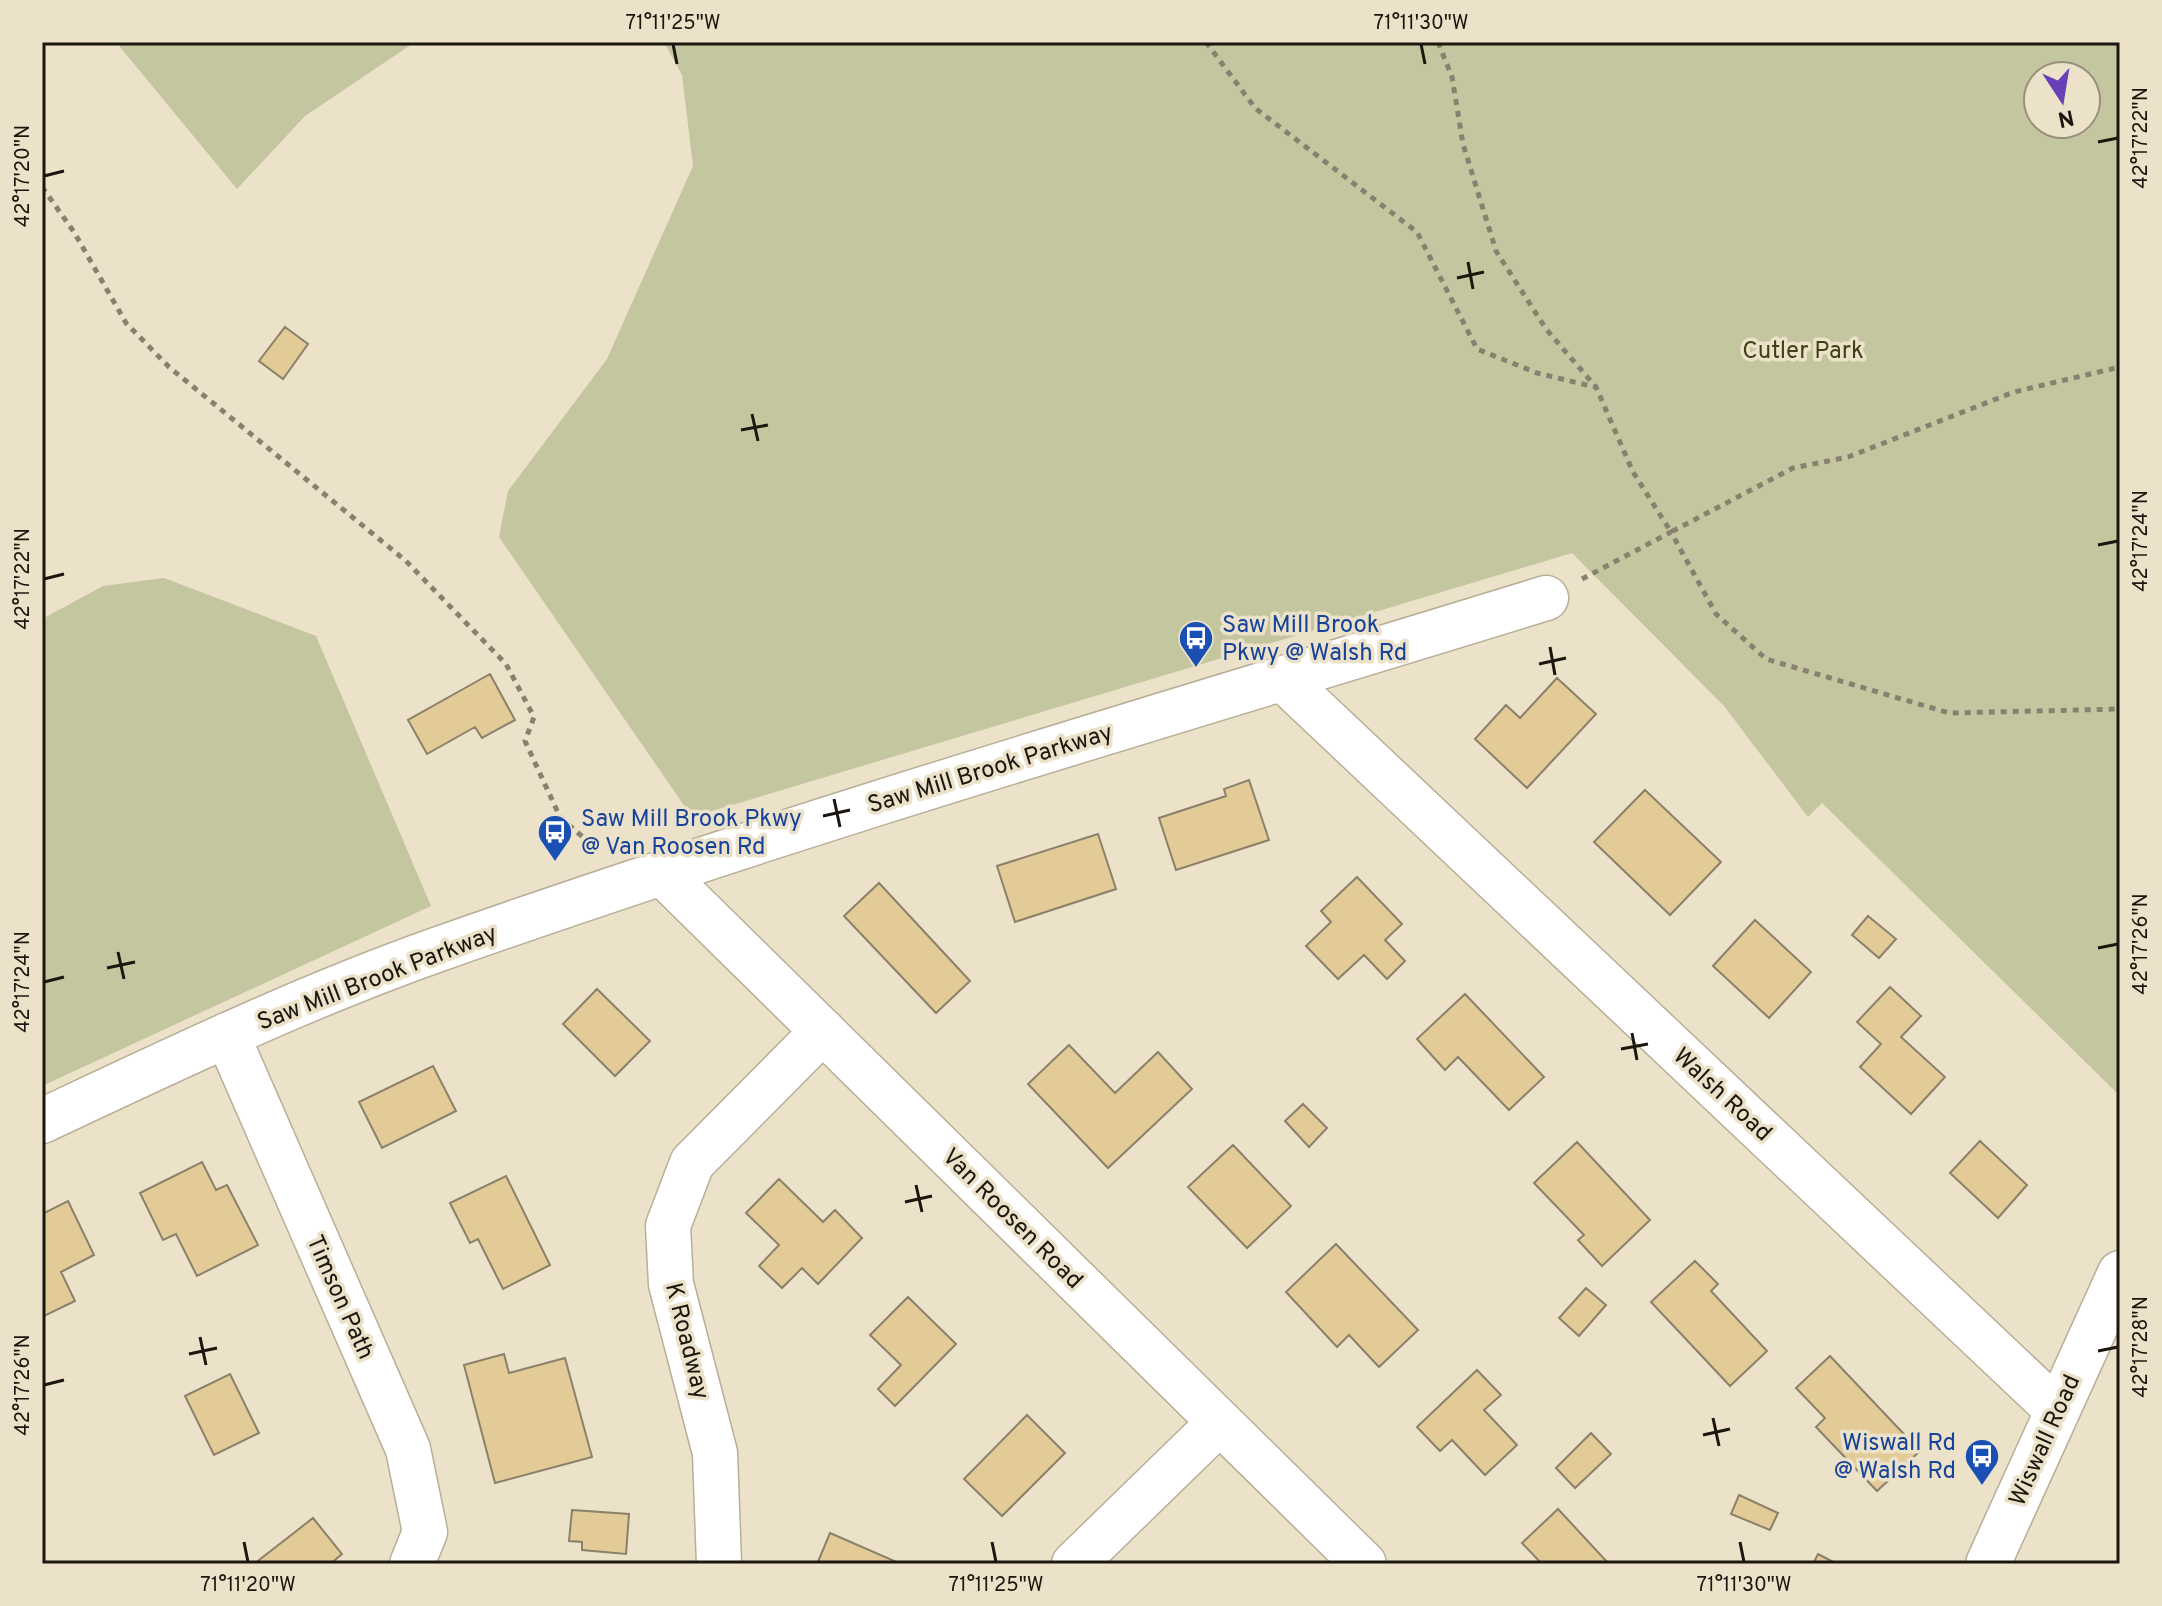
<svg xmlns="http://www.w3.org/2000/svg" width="2162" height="1606" font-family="Overpass,sans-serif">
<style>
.green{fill:#c4c69f;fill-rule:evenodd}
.building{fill:#e2cb97;stroke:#8b816b;stroke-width:2}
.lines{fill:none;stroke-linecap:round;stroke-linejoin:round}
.minor-casing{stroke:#b9ae97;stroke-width:47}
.path{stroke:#898170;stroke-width:5;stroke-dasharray:6 6;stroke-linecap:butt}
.minor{stroke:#fff;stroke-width:44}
.ticks{fill:none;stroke:#1b170e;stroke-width:3}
.labels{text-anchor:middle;stroke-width:7;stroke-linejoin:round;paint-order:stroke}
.park-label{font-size:24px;fill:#3f4016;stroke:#ece1c9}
.transit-label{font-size:24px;fill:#164399;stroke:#ece1c9;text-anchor:start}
.street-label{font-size:24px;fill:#1b170e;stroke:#ece1c9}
.neatline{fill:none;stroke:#1b170e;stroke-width:3}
.ticks-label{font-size:20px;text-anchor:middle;fill:#1b170e}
</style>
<rect width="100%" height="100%" fill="#ece1c9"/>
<path class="green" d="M116 42H415L305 116 237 189Z
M664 42H2120V1096L1822 803 1808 817 1724 706 1572 553 692 817 499 537 508 491 607 359 693 166 682 75ZM2086 76V124H2038V76Z
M164 578 316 636 431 906 42 1086V619L103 586Z"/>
<path class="building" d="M285 327 308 344 283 379 259 361Z
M490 674 515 720 482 738 475 727 427 754 408 720Z
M1557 678 1596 714 1527 788 1475 739 1506 705 1520 718Z
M1249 780 1269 840 1176 870 1159 818 1226 796 1224 789Z
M1645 790 1721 862 1670 915 1594 842Z
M1098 834 1116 889 1015 922 997 866Z
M1357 877 1402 924 1385 940 1405 961 1387 979 1364 955 1338 979 1306 946 1331 922 1321 911Z
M879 883 970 981 936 1013 844 916Z
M1868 916 1896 939 1879 958 1852 935Z
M1755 920 1811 972 1769 1018 1713 966Z
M1890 987 1921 1016 1901 1037 1945 1077 1911 1114 1860 1067 1881 1044 1857 1022Z
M597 989 650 1041 615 1076 563 1024Z
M1465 994 1544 1077 1509 1110 1458 1057 1445 1070 1417 1039Z
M1069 1045 1115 1093 1158 1052 1192 1089 1108 1168 1028 1084Z
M433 1066 456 1111 382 1148 359 1102Z
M1303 1104 1327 1128 1309 1147 1285 1121Z
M1980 1141 2027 1185 1998 1218 1950 1173Z
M1577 1142 1650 1220 1602 1266 1578 1240 1584 1235 1534 1183Z
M1233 1145 1291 1206 1247 1248 1188 1187Z
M202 1162 216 1190 227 1185 258 1245 197 1276 176 1234 163 1240 140 1193Z
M506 1176 550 1265 503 1289 478 1239 470 1243 450 1203Z
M779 1179 823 1222 835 1210 862 1238 818 1284 802 1268 782 1288 759 1266 779 1245 746 1213Z
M68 1201 94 1255 61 1272 75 1301 42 1317V1214Z
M1336 1244 1418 1330 1379 1367 1349 1335 1337 1347 1286 1292Z
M1695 1261 1718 1284 1711 1291 1767 1351 1730 1386 1651 1302Z
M1586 1288 1606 1305 1579 1336 1559 1318Z
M908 1297 956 1344 895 1406 878 1389 901 1365 870 1335Z
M504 1354 509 1373 565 1358 592 1457 495 1483 464 1365Z
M1830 1356 1920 1451 1877 1491 1816 1427 1825 1418 1796 1388Z
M1477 1370 1501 1395 1484 1410 1517 1445 1485 1475 1452 1440 1440 1451 1417 1427Z
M230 1374 259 1433 214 1455 185 1396Z
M1027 1415 1065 1453 1002 1516 964 1479Z
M1591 1433 1611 1454 1575 1488 1556 1468Z
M1739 1495 1778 1513 1770 1530 1731 1514Z
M1558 1509 1609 1564H1542L1522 1543Z
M572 1510 629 1514 626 1554 582 1550V1542L569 1541Z
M313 1518 342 1554 330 1564H254Z
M830 1533 899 1563 898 1564H817Z
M1818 1554 1837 1564H1813Z"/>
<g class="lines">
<g class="minor-casing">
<path id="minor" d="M1283 679 2057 1410
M662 873 1364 1564
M227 1035 408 1449 425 1532 412 1564
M42 1121C172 1060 303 997 439 949 804 820 1176 712 1546 598
M719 1564 715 1453 671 1284 668 1226 692 1163 823 1031
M1074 1564 1220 1422
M1988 1564 2120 1273"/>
</g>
<path class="path" d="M1206 42 1255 108 1417 232 1477 349 1537 373 1595 387
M1438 42 1452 77 1463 144 1496 251 1546 329 1596 387 1633 472 1671 532 1793 468 1848 457 2014 392 2120 367
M42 187 74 232 126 323 169 367 406 561 506 664 534 717 525 741 560 817 595 848
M1582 579 1671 532 1716 614 1766 659 1949 713 2120 709"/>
<use href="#minor" class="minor"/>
</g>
<path class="ticks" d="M673 44 677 64M1421 44 1425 64M2098 142 2118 138M44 176 64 171M1468 262 1473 289M1457 278 1484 272M752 414 758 441M741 430 768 425M2098 545 2118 541M44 579 64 574M1550 647 1555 675M1539 664 1566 658M834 799 840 827M823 816 850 810M2098 948 2118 944M118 952 124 979M107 968 135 962M44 982 64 977M1632 1033 1637 1060M1621 1049 1648 1044M916 1185 922 1212M905 1202 932 1196M200 1337 206 1365M2098 1351 2118 1347M189 1354 217 1348M44 1385 64 1380M1713 1418 1719 1446M1703 1435 1730 1429M244 1542 248 1562M992 1542 996 1562M1740 1542 1744 1562"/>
<defs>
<g id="bus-pin" transform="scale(1.8)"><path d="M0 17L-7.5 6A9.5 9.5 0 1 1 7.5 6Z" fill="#1a4fb4" stroke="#ece1c9"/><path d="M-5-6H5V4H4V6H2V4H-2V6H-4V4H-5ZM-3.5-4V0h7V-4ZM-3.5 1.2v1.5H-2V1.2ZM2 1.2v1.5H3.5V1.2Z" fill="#fff"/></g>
</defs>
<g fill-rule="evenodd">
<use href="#bus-pin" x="1196" y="638"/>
<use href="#bus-pin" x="555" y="832"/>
<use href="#bus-pin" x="1982" y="1456"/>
</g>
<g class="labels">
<g class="park-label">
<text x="1803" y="358">Cutler Park</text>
</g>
<g class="transit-label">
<text x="1222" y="632">Saw Mill Brook<tspan x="1222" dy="28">Pkwy @ Walsh Rd</tspan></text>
<text x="581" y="826">Saw Mill Brook Pkwy<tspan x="581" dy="28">@ Van Roosen Rd</tspan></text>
<text x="1956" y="1450" text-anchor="end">Wiswall Rd<tspan x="1956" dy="28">@ Walsh Rd</tspan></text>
</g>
<g class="street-label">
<text transform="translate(990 768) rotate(-17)" y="8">Saw Mill Brook Parkway</text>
<text transform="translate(377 977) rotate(-21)" y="8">Saw Mill Brook Parkway</text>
<text transform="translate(1723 1094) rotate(43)" y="8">Walsh Road</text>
<text transform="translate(1013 1218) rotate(45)" y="8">Van Roosen Road</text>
<text transform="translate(341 1297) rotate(66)" y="8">Timson Path</text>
<text transform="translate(688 1341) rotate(76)" y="8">K Roadway</text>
<text transform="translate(2044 1440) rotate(-66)" y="8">Wiswall Road</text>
</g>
</g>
<rect width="2162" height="1606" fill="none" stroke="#ece1c9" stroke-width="88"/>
<g transform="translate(2062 100) rotate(168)"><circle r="38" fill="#ece1c9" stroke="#98907e" stroke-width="2"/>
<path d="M0-6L14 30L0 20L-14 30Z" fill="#673fb7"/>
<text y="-12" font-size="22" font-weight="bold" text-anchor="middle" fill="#1b170e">N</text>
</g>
<rect x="44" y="44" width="2074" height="1518" class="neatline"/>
<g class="ticks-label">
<text x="673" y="29">71°11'25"W</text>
<text x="1421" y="29">71°11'30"W</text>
<text transform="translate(2140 138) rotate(-90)" y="7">42°17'22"N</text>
<text transform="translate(22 176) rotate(-90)" y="7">42°17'20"N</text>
<text transform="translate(2140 541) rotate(-90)" y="7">42°17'24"N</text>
<text transform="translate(22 579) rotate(-90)" y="7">42°17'22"N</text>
<text transform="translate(2140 944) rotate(-90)" y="7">42°17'26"N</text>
<text transform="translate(22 982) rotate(-90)" y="7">42°17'24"N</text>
<text transform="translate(2140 1347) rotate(-90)" y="7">42°17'28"N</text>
<text transform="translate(22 1385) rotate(-90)" y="7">42°17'26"N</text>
<text x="248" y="1591">71°11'20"W</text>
<text x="996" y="1591">71°11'25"W</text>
<text x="1744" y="1591">71°11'30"W</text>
</g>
</svg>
